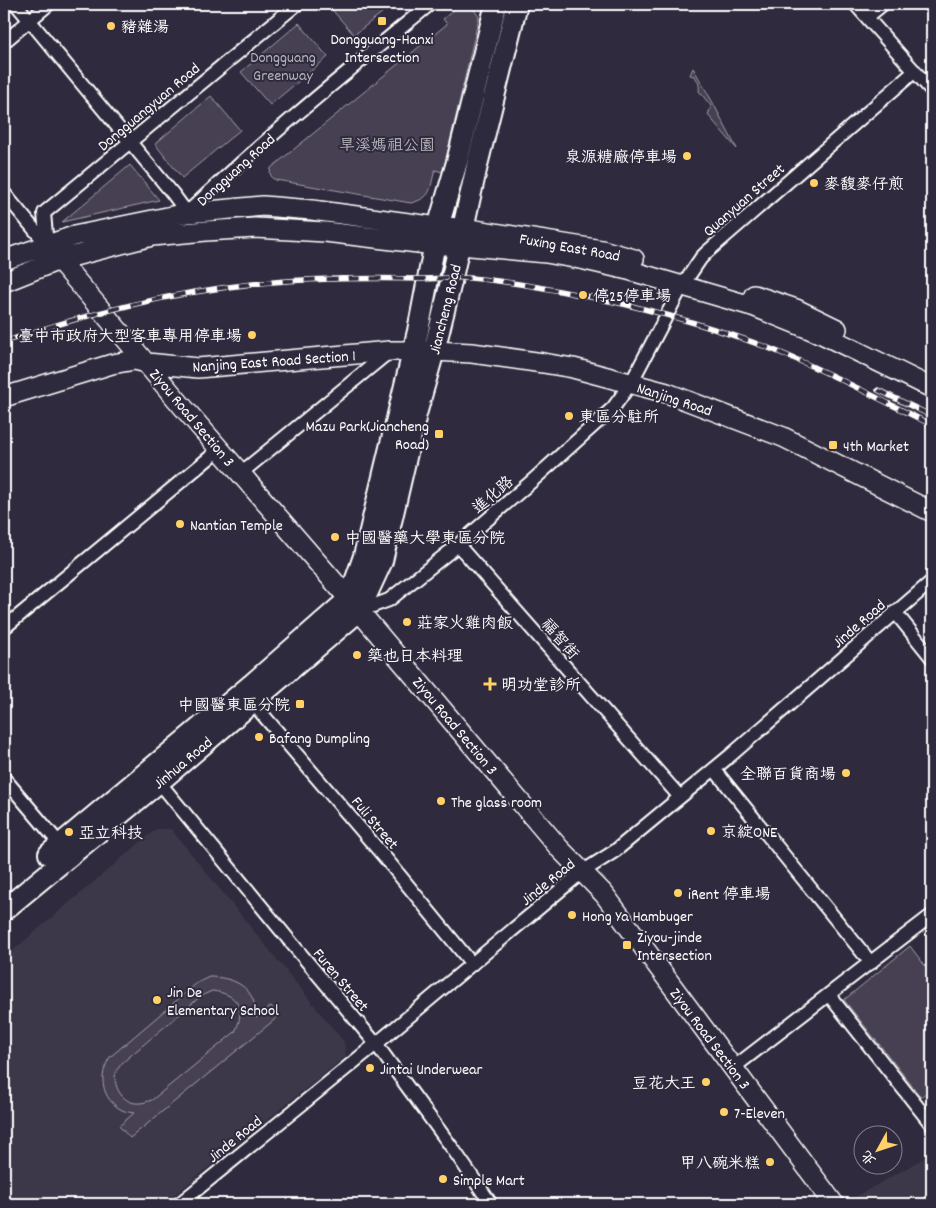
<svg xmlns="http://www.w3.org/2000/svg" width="936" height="1208" font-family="Dekko,'LXGW WenKai TC',sans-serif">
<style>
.built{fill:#3c3749}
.green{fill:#464152;stroke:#a2a0a8;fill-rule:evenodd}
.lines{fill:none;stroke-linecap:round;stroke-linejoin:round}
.street-casing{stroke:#fff;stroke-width:16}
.secondary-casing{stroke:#fff;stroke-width:22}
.primary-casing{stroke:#fff;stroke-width:24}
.street{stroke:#2f2a3d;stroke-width:12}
.secondary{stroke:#2f2a3d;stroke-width:19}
.primary{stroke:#2f2a3d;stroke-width:20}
.rail-casing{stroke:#fff;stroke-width:5.5}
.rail{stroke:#2f2a3d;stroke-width:4;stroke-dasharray:11;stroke-linecap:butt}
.poi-dot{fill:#ffd166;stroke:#2f2a3d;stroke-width:2}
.labels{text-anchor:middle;stroke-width:4;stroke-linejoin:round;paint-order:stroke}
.poi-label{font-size:16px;fill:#fff;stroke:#2f2a3d;text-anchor:start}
.park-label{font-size:16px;fill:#b5b3ba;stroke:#2f2a3d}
.street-label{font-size:16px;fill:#fff;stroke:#2f2a3d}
</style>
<rect width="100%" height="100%" fill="#2f2a3d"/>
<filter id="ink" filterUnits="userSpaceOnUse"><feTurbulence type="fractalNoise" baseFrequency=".02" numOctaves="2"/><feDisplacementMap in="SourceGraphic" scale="10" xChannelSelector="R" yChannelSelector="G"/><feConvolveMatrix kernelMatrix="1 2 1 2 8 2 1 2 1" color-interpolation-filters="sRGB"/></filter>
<g filter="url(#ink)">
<path class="built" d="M156 829H171L344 1042 346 1056 163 1204H4V958Z
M931 1154 932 1204H856L852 1199Z"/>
<path class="green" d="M327 4H393L354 35Z
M461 4H470L479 17 443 172 435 170C429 190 433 197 411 203L276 180 272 178 270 173 271 168 447 24 443 19Z
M299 23 328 57 270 105 241 72Z
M693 68 696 73 712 101 737 149 708 115 711 106 699 91C700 85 698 80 694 76L690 75Z
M211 96 240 130 182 178 155 144Z
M130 165 159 200 62 222Z
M910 946 932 975V1088L921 1097 844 1000Z
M209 977C230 977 250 984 255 1006 256 1010 256 1015 256 1018L271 1006 279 1016 130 1138 119 1126 134 1113C130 1112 126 1112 122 1110 101 1099 98 1075 110 1057L197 983ZM212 991C238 994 246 1008 235 1032L152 1100C148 1101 144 1103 140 1103 124 1105 112 1087 116 1072 117 1069 121 1065 123 1062L201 996Z"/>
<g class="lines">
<g class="street-casing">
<path id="street" d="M16 4 173 194 187 213C264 139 347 72 430 4
M855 4 932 91
M867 17 883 4
M4 42 49 4
M4 193 48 246
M47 245 44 213 297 4
M241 473 390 351
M458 545 680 797
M359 611 389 600 458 545 532 481 603 417 613 408 631 383 682 286 701 258 707 252 915 71
M895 612 932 658
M4 628 220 449
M252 702 387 860 472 964
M714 769 871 963
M4 778 64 849
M159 782 289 940 376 1044 453 1149 491 1204
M829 995 932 1125
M733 1068 932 915
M179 1204 376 1044 582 872 615 851 731 755 932 581"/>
</g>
<g class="secondary-casing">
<path id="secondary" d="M4 260 74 236 187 213 263 206 312 210 438 227 463 228 602 250 634 259
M59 260 183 407 349 599 560 849 604 894 834 1204
M4 282 59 260 152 236 206 231 255 228 325 232 435 245H460L546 253 585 260 628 270 755 307 824 335 932 388
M754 295 796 309 837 329
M4 397 112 364 135 360 147 363 198 368 390 351H434L472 353 543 363 573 368 667 393 783 437 932 512"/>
</g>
<g class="primary-casing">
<path id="primary" d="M49 854 251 685 349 599 364 556 418 331 438 227 457 162 496 4
M4 910 159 782 359 611 382 561 416 414 434 351 451 282 478 161 517 4"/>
</g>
<use href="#street" class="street"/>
<use href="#secondary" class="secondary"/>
<use href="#primary" class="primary"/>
<g class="rail-casing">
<path id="rail" d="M4 342C85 314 168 293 253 284 309 278 365 278 422 279 438 279 454 277 470 278 505 281 540 287 575 294 640 306 704 324 766 347 823 369 877 398 932 425
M878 390 932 416"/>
</g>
<use href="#rail" class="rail"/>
</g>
</g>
<g class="poi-dot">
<rect x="377" y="16" width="10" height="10" rx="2.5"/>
<circle cx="111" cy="26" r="5"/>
<circle cx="687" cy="156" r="5"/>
<circle cx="814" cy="183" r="5"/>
<circle cx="583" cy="295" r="5"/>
<circle cx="252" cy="335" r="5"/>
<circle cx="569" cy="416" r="5"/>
<rect x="434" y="429" width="10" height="10" rx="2.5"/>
<rect x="828" y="440" width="10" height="10" rx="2.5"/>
<circle cx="180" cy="524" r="5"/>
<circle cx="335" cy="537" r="5"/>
<circle cx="407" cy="622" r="5"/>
<circle cx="357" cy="655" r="5"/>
<path d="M487.5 676.5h5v5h5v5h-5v5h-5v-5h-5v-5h5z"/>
<rect x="295" y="699" width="10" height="10" rx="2.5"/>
<circle cx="259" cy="737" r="5"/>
<circle cx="846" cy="773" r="5"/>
<circle cx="441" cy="801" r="5"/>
<circle cx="711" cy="831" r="5"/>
<circle cx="69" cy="832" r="5"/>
<circle cx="678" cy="893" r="5"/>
<circle cx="572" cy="915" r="5"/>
<rect x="622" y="940" width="10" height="10" rx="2.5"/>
<circle cx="157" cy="1000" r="5"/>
<circle cx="370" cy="1068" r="5"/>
<circle cx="706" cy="1082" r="5"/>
<circle cx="724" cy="1112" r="5"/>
<circle cx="770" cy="1162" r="5"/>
<circle cx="443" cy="1179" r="5"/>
</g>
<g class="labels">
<g class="poi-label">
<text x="121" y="32">豬雜湯</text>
<text x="382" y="44" text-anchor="middle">Dongguang-Hanxi<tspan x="382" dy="18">Intersection</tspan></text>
<text x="677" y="162" text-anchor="end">泉源糖廠停車場</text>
<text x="824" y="189">麥馥麥仔煎</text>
<text x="593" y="301">停25停車場</text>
<text x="242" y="341" text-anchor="end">臺中市政府大型客車專用停車場</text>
<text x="579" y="422">東區分駐所</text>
<text x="429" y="431" text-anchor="end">Mazu Park(Jiancheng<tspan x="429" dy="18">Road)</tspan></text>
<text x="843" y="451">4th Market</text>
<text x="190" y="530">Nantian Temple</text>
<text x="345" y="543">中國醫藥大學東區分院</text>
<text x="417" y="628">莊家火雞肉飯</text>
<text x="367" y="661">築也日本料理</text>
<text x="501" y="690">明功堂診所</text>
<text x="290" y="710" text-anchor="end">中國醫東區分院</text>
<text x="269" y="743">Bafang Dumpling</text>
<text x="836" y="779" text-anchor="end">全聯百貨商場</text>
<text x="451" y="807">The glass room</text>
<text x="721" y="837">京綻ONE</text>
<text x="79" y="838">亞立科技</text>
<text x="688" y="899">iRent 停車場</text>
<text x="582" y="921">Hong Ya Hambuger</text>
<text x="637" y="942">Ziyou-jinde<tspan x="637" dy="18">Intersection</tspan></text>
<text x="167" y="997">Jin De<tspan x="167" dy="18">Elementary School</tspan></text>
<text x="380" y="1074">Jintai Underwear</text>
<text x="696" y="1088" text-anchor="end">豆花大王</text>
<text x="734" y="1118">7-Eleven</text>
<text x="760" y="1168" text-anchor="end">甲八碗米糕</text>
<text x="453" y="1185">Simple Mart</text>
</g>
<g class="park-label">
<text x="283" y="62">Dongguang<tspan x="283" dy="18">Greenway</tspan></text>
<text x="387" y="150">旱溪媽祖公園</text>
</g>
<g class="street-label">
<text transform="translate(148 106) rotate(-40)" y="6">Dongguangyuan Road</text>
<text transform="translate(235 169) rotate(-42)" y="6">Dongguang Road</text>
<text transform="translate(743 199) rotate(-41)" y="6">Quanyuan Street</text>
<text transform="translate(570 246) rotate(10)" y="6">Fuxing East Road</text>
<text transform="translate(444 309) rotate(-76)" y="6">Jiancheng Road</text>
<text transform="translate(274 360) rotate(-4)" y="6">Nanjing East Road Section 1</text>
<text transform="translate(675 398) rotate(18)" y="6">Nanjing Road</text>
<text transform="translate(193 417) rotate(50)" y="6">Ziyou Road Section 3</text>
<text transform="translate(492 494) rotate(-41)" y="6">進化路</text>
<text transform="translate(858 623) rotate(-41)" y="6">Jinde Road</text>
<text transform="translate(561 638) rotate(49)" y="6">福智街</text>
<text transform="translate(456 725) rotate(50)" y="6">Ziyou Road Section 3</text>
<text transform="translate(182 762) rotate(-40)" y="6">Jinhua Road</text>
<text transform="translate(376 822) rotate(50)" y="6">Fuli Street</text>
<text transform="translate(547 881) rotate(-39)" y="6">Jinde Road</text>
<text transform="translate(342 979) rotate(50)" y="6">Furen Street</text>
<text transform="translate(711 1038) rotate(53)" y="6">Ziyou Road Section 3</text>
<text transform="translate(234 1138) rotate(-39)" y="6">Jinde Road</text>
</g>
</g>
<rect width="936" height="1208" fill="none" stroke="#2f2a3d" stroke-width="20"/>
<rect x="10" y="10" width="916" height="1188" fill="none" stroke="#fff" stroke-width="2" filter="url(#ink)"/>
<g transform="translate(878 1150) rotate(230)"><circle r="24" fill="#2f2a3d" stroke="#827f8b"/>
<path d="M0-4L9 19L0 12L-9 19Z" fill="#ffd166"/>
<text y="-8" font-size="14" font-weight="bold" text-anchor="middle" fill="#ffffff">北</text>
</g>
</svg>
